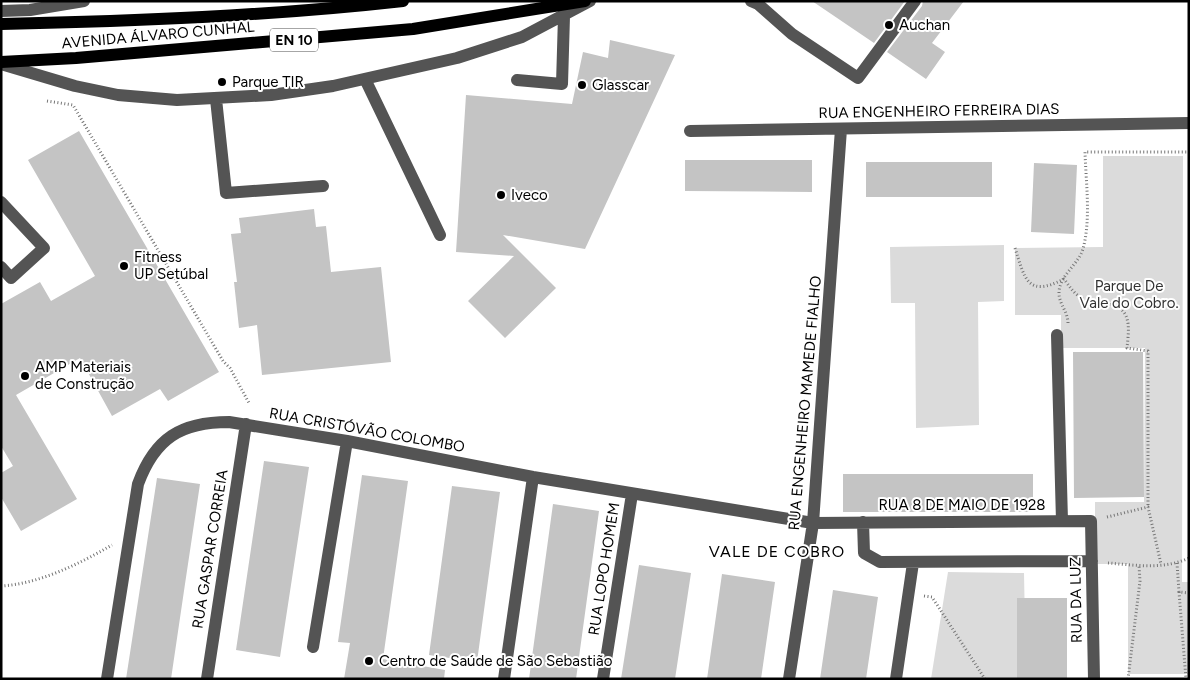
<svg xmlns="http://www.w3.org/2000/svg" width="1190" height="680" font-family="Figtree,sans-serif">
<style>
.green{fill:#dbdbdb}
.building{fill:#c4c4c4}
.lines{fill:none;stroke-linecap:round;stroke-linejoin:round}
.path{stroke:#767676;stroke-width:3;stroke-dasharray:1 2.5;stroke-linecap:butt}
.minor{stroke:#545454;stroke-width:12}
.major{stroke:#000;stroke-width:12}
.poi-dot{fill:#000;stroke:#fff;stroke-width:2}
.labels{text-anchor:middle;stroke-width:4;stroke-linejoin:round;paint-order:stroke}
.shield{fill:#fff;stroke:#4c4c4c;stroke-width:1}
.shield-label{font-size:14px;font-weight:bold;fill:#000}
.poi-label{font-size:15px;fill:#000;stroke:#fff;text-anchor:start}
.street-label{font-size:15px;fill:#000;stroke:#fff}
.park-label{font-size:15px;fill:#323232;stroke:#fff}
.neighbourhood-label{font-size:16px;letter-spacing:1px;fill:#000;stroke:#fff}
</style>
<rect width="100%" height="100%" fill="#fff"/>
<path class="green" d="M1103 156H1183L1182 582H1189V674H1128V564H1095V502H1144L1145 348H1061V315H1015V248L1103 247Z
M1004 245V301L978 302 979 425 916 428 915 303H891L890 247Z
M948 572 1024 573 1026 679H931Z"/>
<path class="building" d="M812 1H905L874 43Z
M923 1H964L932 43 945 52 926 79 887 52 922 6Z
M610 40 675 55 585 249 503 235 556 288 505 338 468 301 514 256 456 252 466 95 572 104 583 52 608 58Z
M79 131 219 372 168 401 160 389 112 416 80 358 16 395 77 499 21 531 1 497V473L13 466 1 446V304L40 282 51 301 95 276 28 160Z
M685 160H812V192L685 191Z
M866 162H992V197H866Z
M1034 163 1077 165 1074 234 1031 232Z
M314 209 316 227 326 226 331 272 381 267 391 362 262 375 257 325 239 328 234 282H237L231 234 241 233 239 218Z
M1073 352H1143L1144 497 1074 498Z
M264 461 309 467 280 657 236 650Z
M843 474H1033V512H843Z
M362 475 408 481 383 659 445 670 444 679H344L350 643 338 642Z
M157 478 200 484 185 584 171 679H126Z
M452 486 500 492 477 662 429 655Z
M553 504 599 511 576 679H529Z
M639 565 691 573 675 679H621Z
M722 574 775 582 761 679H707Z
M833 590 878 597 866 679H820Z
M1017 598H1067V679H1017Z"/>
<g class="lines">
<path class="path" d="M47 101 73 105 223 361 230 368 249 403
M1015 248C1025 279 1027 298 1064 279 1070 287 1074 294 1083 299 1096 305 1119 300 1126 316 1130 325 1128 338 1127 348L1148 351V507
M1068 323C1068 312 1059 304 1059 293 1059 276 1078 265 1083 249 1091 219 1086 184 1085 152H1189
M1107 517 1148 507 1161 564
M1108 563C1134 565 1164 570 1189 558
M1177 563 1179 592 1189 593
M1 586C39 584 79 564 112 545
M1179 592 1186 679
M924 596 932 597 985 679
M1128 679 1140 581 1139 566"/>
<path class="minor" d="M751 1 758 4 792 34 858 78 915 1
M1 11 30 10 84 1
M1 64 75 86 118 95 177 100 271 95 333 86 457 58 522 37 590 1
M365 79 440 235
M517 80 562 84 564 16
M216 99 226 193 323 186
M690 131 1189 123
M1 202 44 248 11 278 1 267
M1057 335 1062 521
M863 522 864 553 880 562 1092 561
M313 647 347 441
M107 679 138 484C155 438 181 422 229 422L347 441 533 477 813 523 1091 521 1094 679
M207 679 246 424
M504 679 533 477
M603 679 632 494
M789 679 813 523 841 129
M896 679 913 563"/>
<path class="major" d="M1 24C135 21 270 16 403 1
M1 62 76 58 413 29 585 1"/>
</g>
<g class="poi-dot">
<circle cx="889" cy="25" r="5"/>
<circle cx="222" cy="82" r="5"/>
<circle cx="582" cy="85" r="5"/>
<circle cx="501" cy="195" r="5"/>
<circle cx="124" cy="266" r="5"/>
<circle cx="25" cy="376" r="5"/>
<circle cx="369" cy="661" r="5"/>
</g>
<g class="labels">
<rect class="shield" x="270" y="28.5" width="48" height="23" rx="4"/>
<g class="shield-label">
<text x="294" y="45">EN 10</text>
</g>
<g class="poi-label">
<text x="899" y="30">Auchan</text>
<text x="232" y="87">Parque TIR</text>
<text x="592" y="90">Glasscar</text>
<text x="511" y="200">Iveco</text>
<text x="134" y="262">Fitness<tspan x="134" dy="17">UP Setúbal</tspan></text>
<text x="35" y="372">AMP Materiais<tspan x="35" dy="17">de Construção</tspan></text>
<text x="379" y="666">Centro de Saúde de São Sebastião</text>
</g>
<g class="street-label">
<text transform="translate(158 35) rotate(-5)" y="5">AVENIDA ÁLVARO CUNHAL</text>
<text transform="translate(939 111) rotate(-1)" y="5">RUA ENGENHEIRO FERREIRA DIAS</text>
<text transform="translate(805 403) rotate(-85)" y="5">RUA ENGENHEIRO MAMEDE FIALHO</text>
<text transform="translate(367 430) rotate(10)" y="5">RUA CRISTÓVÃO COLOMBO</text>
<text x="962" y="510">RUA 8 DE MAIO DE 1928</text>
<text transform="translate(210 549) rotate(-81)" y="5">RUA GASPAR CORREIA</text>
<text transform="translate(604 569) rotate(-81)" y="5">RUA LOPO HOMEM</text>
<text transform="translate(1076 600) rotate(-91)" y="5">RUA DA LUZ</text>
</g>
<g class="park-label">
<text x="1129" y="291">Parque De<tspan x="1129" dy="17">Vale do Cobro.</tspan></text>
</g>
<g class="neighbourhood-label">
<text x="777" y="557">VALE DE COBRO</text>
</g>
</g>
<rect width="1190" height="680" fill="none" stroke="#000000" stroke-width="5"/>
</svg>
